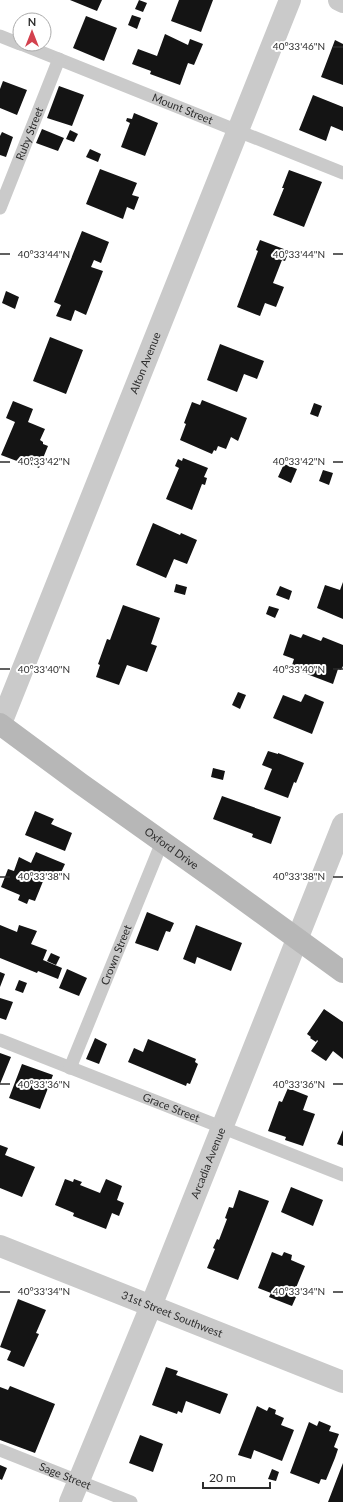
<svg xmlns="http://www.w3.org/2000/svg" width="343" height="1502" font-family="Lato,sans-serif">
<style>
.building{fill:#141414}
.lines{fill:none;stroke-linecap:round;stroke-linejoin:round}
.lane{stroke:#cacaca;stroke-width:13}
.street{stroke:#cacaca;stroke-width:22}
.secondary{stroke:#b7b7b7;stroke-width:22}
.ticks{fill:none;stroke:#2d2d2d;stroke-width:1.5}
.labels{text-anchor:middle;stroke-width:4;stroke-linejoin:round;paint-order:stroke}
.street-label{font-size:11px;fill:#2d2d2d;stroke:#fff}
.ticks-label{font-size:10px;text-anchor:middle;fill:#2d2d2d;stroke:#fff;stroke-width:4;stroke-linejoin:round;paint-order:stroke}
</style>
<rect width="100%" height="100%" fill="#fff"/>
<path class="building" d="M70 0H102L97 11Z
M139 0 147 3 143 12 135 9Z
M179 0H213L201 32 171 21Z
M132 15 141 18 137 29 128 25Z
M86 16 117 28 104 61 73 48Z
M165 34 188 45 190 39 203 44 194 65 188 63 180 85 150 74 151 71 132 64 138 49 157 56Z
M335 40 343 44V85L321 77Z
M3 81 27 90 17 115 0 108V89Z
M59 86 84 95 72 126 47 118Z
M313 95 343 107V131L331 126 326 141 299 130Z
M134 113 158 123 145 156 121 147 130 123 126 121 127 118 132 119Z
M42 129 64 138 58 151 36 143Z
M70 130 78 134 74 142 66 139Z
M2 132 13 137 6 157 0 155V136Z
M90 149 101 154 98 162 86 157Z
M100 169 137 183 132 195 139 197 134 210 127 207 123 219 86 204Z
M289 170 322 182 304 227 273 215 284 188H282Z
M82 231 109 242 101 263 94 260 91 267 103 271 86 315 75 310 71 321 56 316 61 305 54 302Z
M260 240 289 251 285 261 282 260 273 283 284 287 276 307 265 303 260 316 237 307 258 251 256 250Z
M6 291 19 297 15 309 2 303Z
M50 337 83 350 66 394 33 381Z
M220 344 264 361 257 379 244 374 237 392 207 380Z
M202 400 247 418 238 441 231 437 226 449 218 446 216 451 214 450 212 454 180 440 186 424 184 423 192 402 200 405Z
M13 401 33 409 28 422 45 429 40 440 43 442V444L48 446 39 468 30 464V466L1 455 15 422 6 418Z
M314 403 322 406 318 417 310 414Z
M183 458 208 468 204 477 207 478 205 485 202 484 192 510 166 499 179 468 175 466 178 459 182 461Z
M284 464 297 469 291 483 278 477Z
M323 470 333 473 329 485 319 481Z
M153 523 180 535 181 533 197 540 187 564 174 559 166 578 136 565Z
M343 582V619L317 608 325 585 340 590Z
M176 584 187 587 185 595 174 592Z
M280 586 292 591 289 600 276 595Z
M123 605 160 618 151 644 157 646 147 672 127 665 119 685 96 677 100 665 98 664 107 639 110 640Z
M269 606 279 609 275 618 266 614Z
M290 634 301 638 303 634 321 641 323 637 343 645V666L341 670 338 669 333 684 291 668 294 659 283 655Z
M238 692 246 695 240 709 232 705Z
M305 694 324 702 312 734 273 718 283 695 301 702Z
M268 751 278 754V753L304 763 296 783 294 782 288 798 264 789 272 769 262 765Z
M213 768 225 771 223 780 211 777Z
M222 796 281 817 271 844 252 837 253 834 213 819Z
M35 811 54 819 51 824 72 833 65 851 25 835Z
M36 852 65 864 58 879 46 874 35 901 29 899 27 904 18 900 20 895 1 887 8 869 14 871 19 857 31 863Z
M147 912 174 923 170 932 166 931 158 951 135 943Z
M0 925 17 932 19 925 37 931 31 944 47 950 43 960 62 968 58 979 38 971 37 973 0 958Z
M196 925 242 943 231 971 197 957 195 964 183 959Z
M51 953 60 957 56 965 47 961Z
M67 969 87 978 79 996 59 988Z
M0 972 5 974 0 987Z
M19 980 27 983 23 993 15 990Z
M0 998 13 1002 6 1020 0 1018Z
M324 1009 343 1022V1059L333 1051 326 1061 311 1051 318 1041 317 1040 316 1042 310 1038 311 1037 307 1034Z
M95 1038 107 1044 99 1064 86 1059Z
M148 1039 196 1059 195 1062 198 1064 190 1084 187 1083 186 1086 128 1062 134 1048 143 1052Z
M0 1053 11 1057 0 1084Z
M22 1064 53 1075 40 1109 9 1098Z
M288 1088 308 1096 303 1110 315 1114 303 1146 285 1140 286 1137 268 1131 279 1101 282 1102Z
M343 1130V1146L337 1144Z
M0 1145 8 1148 5 1155 35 1167 22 1197 0 1188Z
M65 1179 73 1182 74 1179 82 1182 80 1185 100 1193 106 1179 122 1186 117 1200 124 1203 119 1216 112 1213 106 1229 73 1216 74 1213 55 1205Z
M291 1187 323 1200 313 1226 281 1212Z
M239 1190 269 1201 238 1280 207 1268 215 1249 213 1248 217 1239 219 1240 227 1219 225 1218 229 1207 233 1208Z
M272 1252 282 1256 284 1252 292 1255 291 1260 305 1266 293 1295 296 1297 292 1306 269 1297 271 1293 258 1288Z
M18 1299 46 1310 36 1333 39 1334 24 1367 7 1360 11 1351 0 1347Z
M166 1367 178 1371 176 1375 228 1394 220 1414 186 1401 182 1413 178 1411 177 1414 152 1405Z
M10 1386 55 1404 35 1453 0 1440V1387L8 1390Z
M257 1406 267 1411 269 1407 276 1410 275 1414 284 1418 281 1425 294 1430 282 1461 254 1450 251 1459 238 1455Z
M319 1421 331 1426 329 1431 339 1434 334 1447 338 1449 335 1458 326 1480 321 1479 319 1484 290 1473 309 1422 317 1426Z
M140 1435 163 1444 153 1472 129 1463Z
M343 1463V1502H328Z
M0 1465 7 1468 2 1480 0 1479Z
M272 1469 279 1472 276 1481 268 1479Z"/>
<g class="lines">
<g class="lane">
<path d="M0 36 20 44"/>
<path id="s1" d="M21 44 343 173"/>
<path id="s2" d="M0 208 59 59"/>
<path id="s3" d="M0 1040 343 1175"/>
<path id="s4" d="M70 1068 162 842"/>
<path id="s5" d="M0 1450 131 1502"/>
</g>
<g class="street">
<path d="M339 0 343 2"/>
<path id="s6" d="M0 726 290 0"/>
<path id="s7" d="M0 1246 343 1382"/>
<path id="s8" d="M70 1502 151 1306 343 824"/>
</g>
<path class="secondary" id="s9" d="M0 724 81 784 219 882 343 972"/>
</g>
<path class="ticks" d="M333 47H343M0 254H10M333 254H343M0 462H10M333 462H343M0 669H10M333 669H343M0 877H10M333 877H343M0 1084H10M333 1084H343M0 1292H10M333 1292H343"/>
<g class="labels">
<g class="street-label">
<text dy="4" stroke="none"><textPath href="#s1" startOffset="174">Mount Street</textPath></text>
<text dy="4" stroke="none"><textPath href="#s2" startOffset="80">Ruby Street</textPath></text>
<text dy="4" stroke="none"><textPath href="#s6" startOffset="391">Alton Avenue</textPath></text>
<text dy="4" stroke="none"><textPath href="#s9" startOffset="212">Oxford Drive</textPath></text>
<text dy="4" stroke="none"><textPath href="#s4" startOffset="122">Crown Street</textPath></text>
<text dy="4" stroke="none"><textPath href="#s3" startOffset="184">Grace Street</textPath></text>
<text dy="4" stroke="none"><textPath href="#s8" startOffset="366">Arcadia Avenue</textPath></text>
<text dy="4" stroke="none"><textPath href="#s7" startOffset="185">31st Street Southwest</textPath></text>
<text dy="4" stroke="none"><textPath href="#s5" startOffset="70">Sage Street</textPath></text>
</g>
</g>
<g class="ticks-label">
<text x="299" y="50">40°33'46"N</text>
<text x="44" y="258">40°33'44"N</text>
<text x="299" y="258">40°33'44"N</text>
<text x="44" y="465">40°33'42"N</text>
<text x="299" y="465">40°33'42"N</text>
<text x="44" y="673">40°33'40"N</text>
<text x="299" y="673">40°33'40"N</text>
<text x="44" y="880">40°33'38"N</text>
<text x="299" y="880">40°33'38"N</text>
<text x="44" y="1088">40°33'36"N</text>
<text x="299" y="1088">40°33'36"N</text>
<text x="44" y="1295">40°33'34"N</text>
<text x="299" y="1295">40°33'34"N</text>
</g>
<g transform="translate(32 32)"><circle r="19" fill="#ffffff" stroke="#ababab"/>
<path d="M0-3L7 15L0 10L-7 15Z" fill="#d3414e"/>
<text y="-6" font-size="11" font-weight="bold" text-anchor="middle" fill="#2d2d2d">N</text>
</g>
<path d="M203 1482v6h67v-6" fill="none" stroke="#2d2d2d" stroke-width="2"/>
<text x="209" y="1482" font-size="12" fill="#2d2d2d" stroke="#ffffff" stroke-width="3" paint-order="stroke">20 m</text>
</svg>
